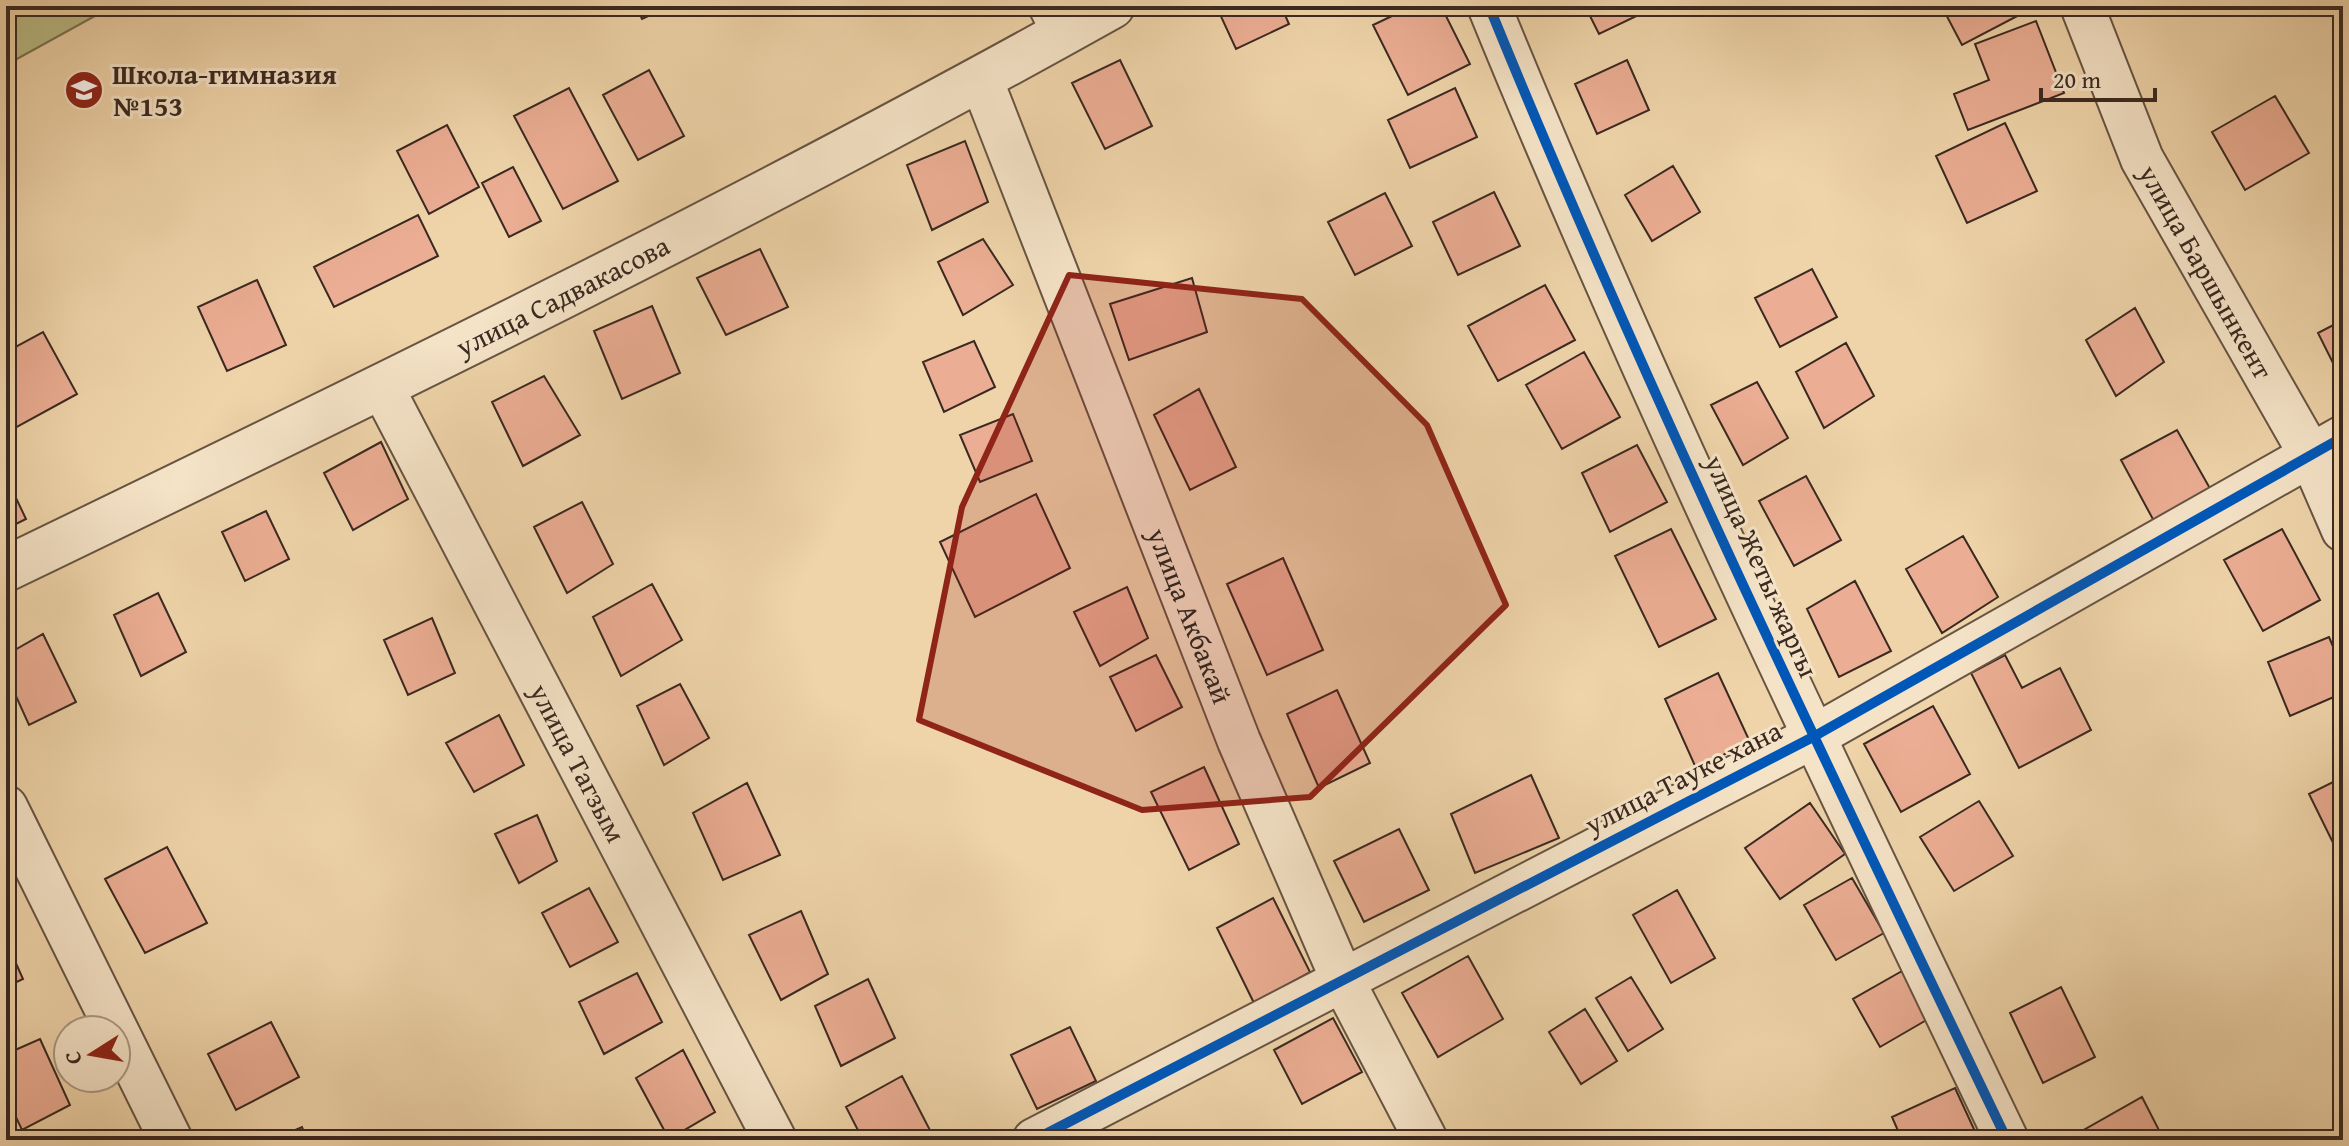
<svg xmlns="http://www.w3.org/2000/svg" width="2349" height="1146" font-family="'Gentium Book Plus',serif">
<style>
.green{fill:#bcbc86;stroke:#7b7254;stroke-width:2}
.building{fill:#ebad93;stroke:#3a2921;stroke-width:2}
.lines{fill:none;stroke-linecap:round;stroke-linejoin:round}
.service-casing{stroke:#675443;stroke-width:26}
.minor-casing{stroke:#675443;stroke-width:46}
.tertiary-casing{stroke:#675443;stroke-width:48}
.service{stroke:#f5e3c7;stroke-width:22}
.minor{stroke:#f5e3c7;stroke-width:42}
.tertiary{stroke:#f5e3c7;stroke-width:44}
.cycleway-casing{stroke:#f5e3c7;stroke-width:15}
.cycleway{stroke:#0057b8;stroke-width:10}
.marked{fill:#8f2418;fill-opacity:0.2;stroke:#8f2418;stroke-width:6;stroke-linejoin:round}
.labels{text-anchor:middle;stroke-width:6;stroke-linejoin:round;paint-order:stroke}
.poi-label{font-size:28px;font-weight:bold;fill:#3a2921;stroke:#f5e3c7;text-anchor:start}
.street-label{font-size:28px;fill:#3a2921;stroke:#f5e3c7}
</style>
<rect width="100%" height="100%" fill="#efd4a9"/>
<filter id="stains"><feTurbulence type="fractalNoise" baseFrequency=".0025" numOctaves="4"/><feColorMatrix values="0 0 0 0 .2 0 0 0 0 .09 0 0 0 0 .02 0 0 0 .5 -.17"/></filter>
<radialGradient id="worn" r=".72"><stop offset=".6" stop-color="#630" stop-opacity="0"/><stop offset="1" stop-color="#630" stop-opacity=".3"/></radialGradient>
<path class="green" d="M6 6H113L6 65Z"/>
<path class="building" d="M636 6H670L642 19Z
M1226 6H1281L1289 24 1236 49 1218 10Z
M1413 6H1441L1470 64 1408 95 1373 25Z
M1585 6H1647L1649 10 1599 34Z
M2019 6 2023 13 1962 45 1942 7Z
M2036 21 2064 93 1968 130 1954 94 1989 80 1975 44Z
M1120 60 1152 126 1105 149 1072 83Z
M1627 60 1649 110 1597 134 1575 84Z
M649 70 684 136 638 160 603 95Z
M569 88 618 181 563 209 514 116Z
M1455 88 1477 137 1410 168 1388 120Z
M2275 96 2309 153 2245 190 2212 132Z
M2005 123 2037 191 1967 223 1936 156Z
M447 125 479 187 429 214 397 151Z
M965 141 988 202 932 230 907 165Z
M1673 166 1700 212 1652 241 1625 195Z
M513 167 541 221 509 237 482 183Z
M1494 192 1520 246 1458 275 1433 222Z
M1385 193 1412 246 1355 275 1328 222Z
M418 215 438 256 334 307 314 267Z
M983 239 1013 285 963 315 938 262Z
M760 249 788 307 726 335 697 278Z
M1812 269 1837 317 1780 347 1755 298Z
M1192 278 1207 332 1129 360 1110 304Z
M257 280 286 345 227 371 198 307Z
M1545 285 1575 340 1498 381 1468 326Z
M652 306 680 373 622 399 594 331Z
M2135 308 2164 362 2116 396 2086 340Z
M2343 320V383L2318 333Z
M43 332 77 394 15 428 6 411V352Z
M974 341 995 387 944 412 923 362Z
M1846 343 1874 396 1824 428 1796 372Z
M1584 352 1620 417 1562 449 1526 385Z
M544 376 580 435 523 466 492 402Z
M1757 382 1788 438 1743 465 1711 405Z
M1199 389 1236 467 1190 490 1154 415Z
M1013 414 1032 461 980 482 960 435Z
M2177 430 2212 492 2155 523 2121 460Z
M381 442 408 499 353 530 324 473Z
M1637 445 1667 502 1610 532 1582 473Z
M1806 476 1841 540 1794 566 1759 501Z
M6 477 26 519 6 529Z
M1036 494 1070 568 975 617 940 542Z
M582 502 613 564 567 593 534 527Z
M266 511 289 559 245 581 222 532Z
M1671 529 1716 619 1659 647 1615 556Z
M2282 529 2320 600 2263 631 2224 560Z
M1963 536 1998 597 1942 633 1906 569Z
M1283 558 1323 650 1267 675 1227 584Z
M1855 581 1891 651 1839 677 1807 609Z
M652 584 682 640 621 676 593 617Z
M1127 587 1148 638 1100 666 1074 612Z
M158 593 186 652 141 676 114 615Z
M432 618 455 673 408 695 384 640Z
M43 634 76 702 29 725 6 674V655Z
M2329 637 2343 670V693L2290 716 2268 662Z
M1156 655 1182 707 1136 731 1110 677Z
M2005 655 2022 688 2060 668 2091 730 2019 768 1971 673Z
M1718 673 1750 742 1696 768 1665 699Z
M680 684 709 738 664 765 637 706Z
M1337 690 1370 763 1319 788 1287 714Z
M1933 706 1970 774 1901 812 1864 744Z
M499 715 524 765 474 792 446 743Z
M1204 767 1239 844 1189 870 1151 792Z
M1531 775 1559 838 1475 873 1451 814Z
M2343 777V863L2309 794Z
M747 783 780 855 723 880 693 813Z
M1979 801 2013 856 1954 891 1920 837Z
M1810 803 1845 854 1780 899 1745 848Z
M537 815 557 861 519 883 495 834Z
M1399 829 1429 890 1364 922 1334 861Z
M167 847 207 923 145 953 105 879Z
M1852 878 1884 933 1836 960 1804 905Z
M589 888 618 942 570 967 542 913Z
M1677 890 1715 958 1671 983 1633 915Z
M1273 898 1310 972 1254 1003 1217 928Z
M801 911 828 974 781 1000 749 935Z
M6 941 23 979 6 987Z
M1468 956 1503 1019 1438 1057 1402 993Z
M1902 971 1930 1018 1880 1047 1853 999Z
M637 973 662 1022 604 1054 579 1002Z
M1631 977 1663 1029 1628 1051 1596 998Z
M868 979 895 1038 841 1066 815 1006Z
M2061 987 2095 1057 2043 1083 2010 1013Z
M1585 1009 1617 1061 1581 1084 1549 1032Z
M1333 1018 1362 1072 1302 1104 1274 1050Z
M271 1022 299 1077 236 1110 208 1054Z
M1070 1027 1096 1081 1037 1109 1011 1055Z
M40 1039 70 1105 22 1130 6 1096V1054Z
M683 1050 715 1112 669 1139 636 1078Z
M902 1076 934 1138 863 1140 846 1107Z
M1955 1088 1979 1140H1902L1892 1117Z
M2142 1097 2164 1140H2066Z
M302 1127 307 1140H272Z"/>
<g class="lines">
<g class="service-casing">
<path id="service" d="M1039 6 1055 38"/>
</g>
<g class="minor-casing">
<g id="minor">
<path d="M1489 6C1646 391 1827 766 2007 1140"/>
<path id="s1" d="M2082 6 2142 159 2310 454 2343 530"/>
<path id="s2" d="M981 79 1239 741 1342 979 1426 1140"/>
<path id="s3" d="M382 387 775 1140"/>
<path d="M6 807 171 1140"/>
<path d="M1034 1140 1813 737 2343 437"/>
</g>
</g>
<g class="tertiary-casing">
<g id="tertiary">
<path id="s4" d="M6 569C379 389 751 208 1112 6"/>
</g>
</g>
<use href="#service" class="service"/>
<use href="#minor" class="minor"/>
<use href="#tertiary" class="tertiary"/>
<g class="cycleway-casing">
<path id="cycleway" d="M1489 6C1646 391 1827 766 2007 1140
M1034 1140 1813 737 2343 437"/>
</g>
<use href="#cycleway" class="cycleway"/>
</g>
<path class="marked" d="M1069 275 1302 299 1427 425 1506 605 1310 797 1142 810 919 720 962 507Z"/>
<defs>
<g id="school-disc" transform="scale(2)"><circle r="9.5" fill="#8f2418" stroke="#f5e3c7"/><path d="M0-5L7-2L0 1L-7-2ZM-4 1L0 2.5L4 1V4Q0 6-4 4Z" fill="#fff"/></g>
</defs>
<g fill-rule="evenodd">
<use href="#school-disc" x="84" y="90"/>
</g>
<g class="labels">
<g class="poi-label">
<text x="112" y="84">Школа-гимназия<tspan x="112" dy="32">№153</tspan></text>
</g>
<g class="street-label">
<text dy="10" stroke="none"><textPath href="#s1" startOffset="294">улица Баршынкент</textPath></text>
<text dy="10" stroke="none"><textPath href="#s4" startOffset="620">улица Садвакасова</textPath></text>
<text transform="translate(1762 566) rotate(66)" y="10">улица Жеты жаргы</text>
<text dy="10" stroke="none"><textPath href="#s2" startOffset="576">улица Акбакай</textPath></text>
<text dy="10" stroke="none"><textPath href="#s3" startOffset="424">улица Тагзым</textPath></text>
<text transform="translate(1683 777) rotate(-27)" y="10">улица Тауке хана</text>
</g>
</g>
<rect width="2349" height="1146" fill="none" stroke="#efd4a9" stroke-width="32"/>
<rect x="8" y="8" width="2333" height="1130" fill="none" stroke="#3a2921" stroke-width="4"/>
<rect x="16" y="16" width="2317" height="1114" fill="none" stroke="#3a2921" stroke-width="2"/>
<g transform="translate(92 1054) rotate(259)"><circle r="38" fill="#f5e3c7" stroke="#aa9985" stroke-width="2"/>
<path d="M0-6L14 30L0 20L-14 30Z" fill="#8f2418"/>
<text y="-12" font-size="22" font-weight="bold" text-anchor="middle" fill="#3a2921">С</text>
</g>
<path d="M2041 88v12h114v-12" fill="none" stroke="#3a2921" stroke-width="4"/>
<text x="2053" y="88" font-size="24" fill="#3a2921" stroke="#f5e3c7" stroke-width="6" paint-order="stroke">20 m</text>
<rect width="100%" height="100%" filter="url(#stains)"/>
<rect width="100%" height="100%" fill="url(#worn)"/>
</svg>
